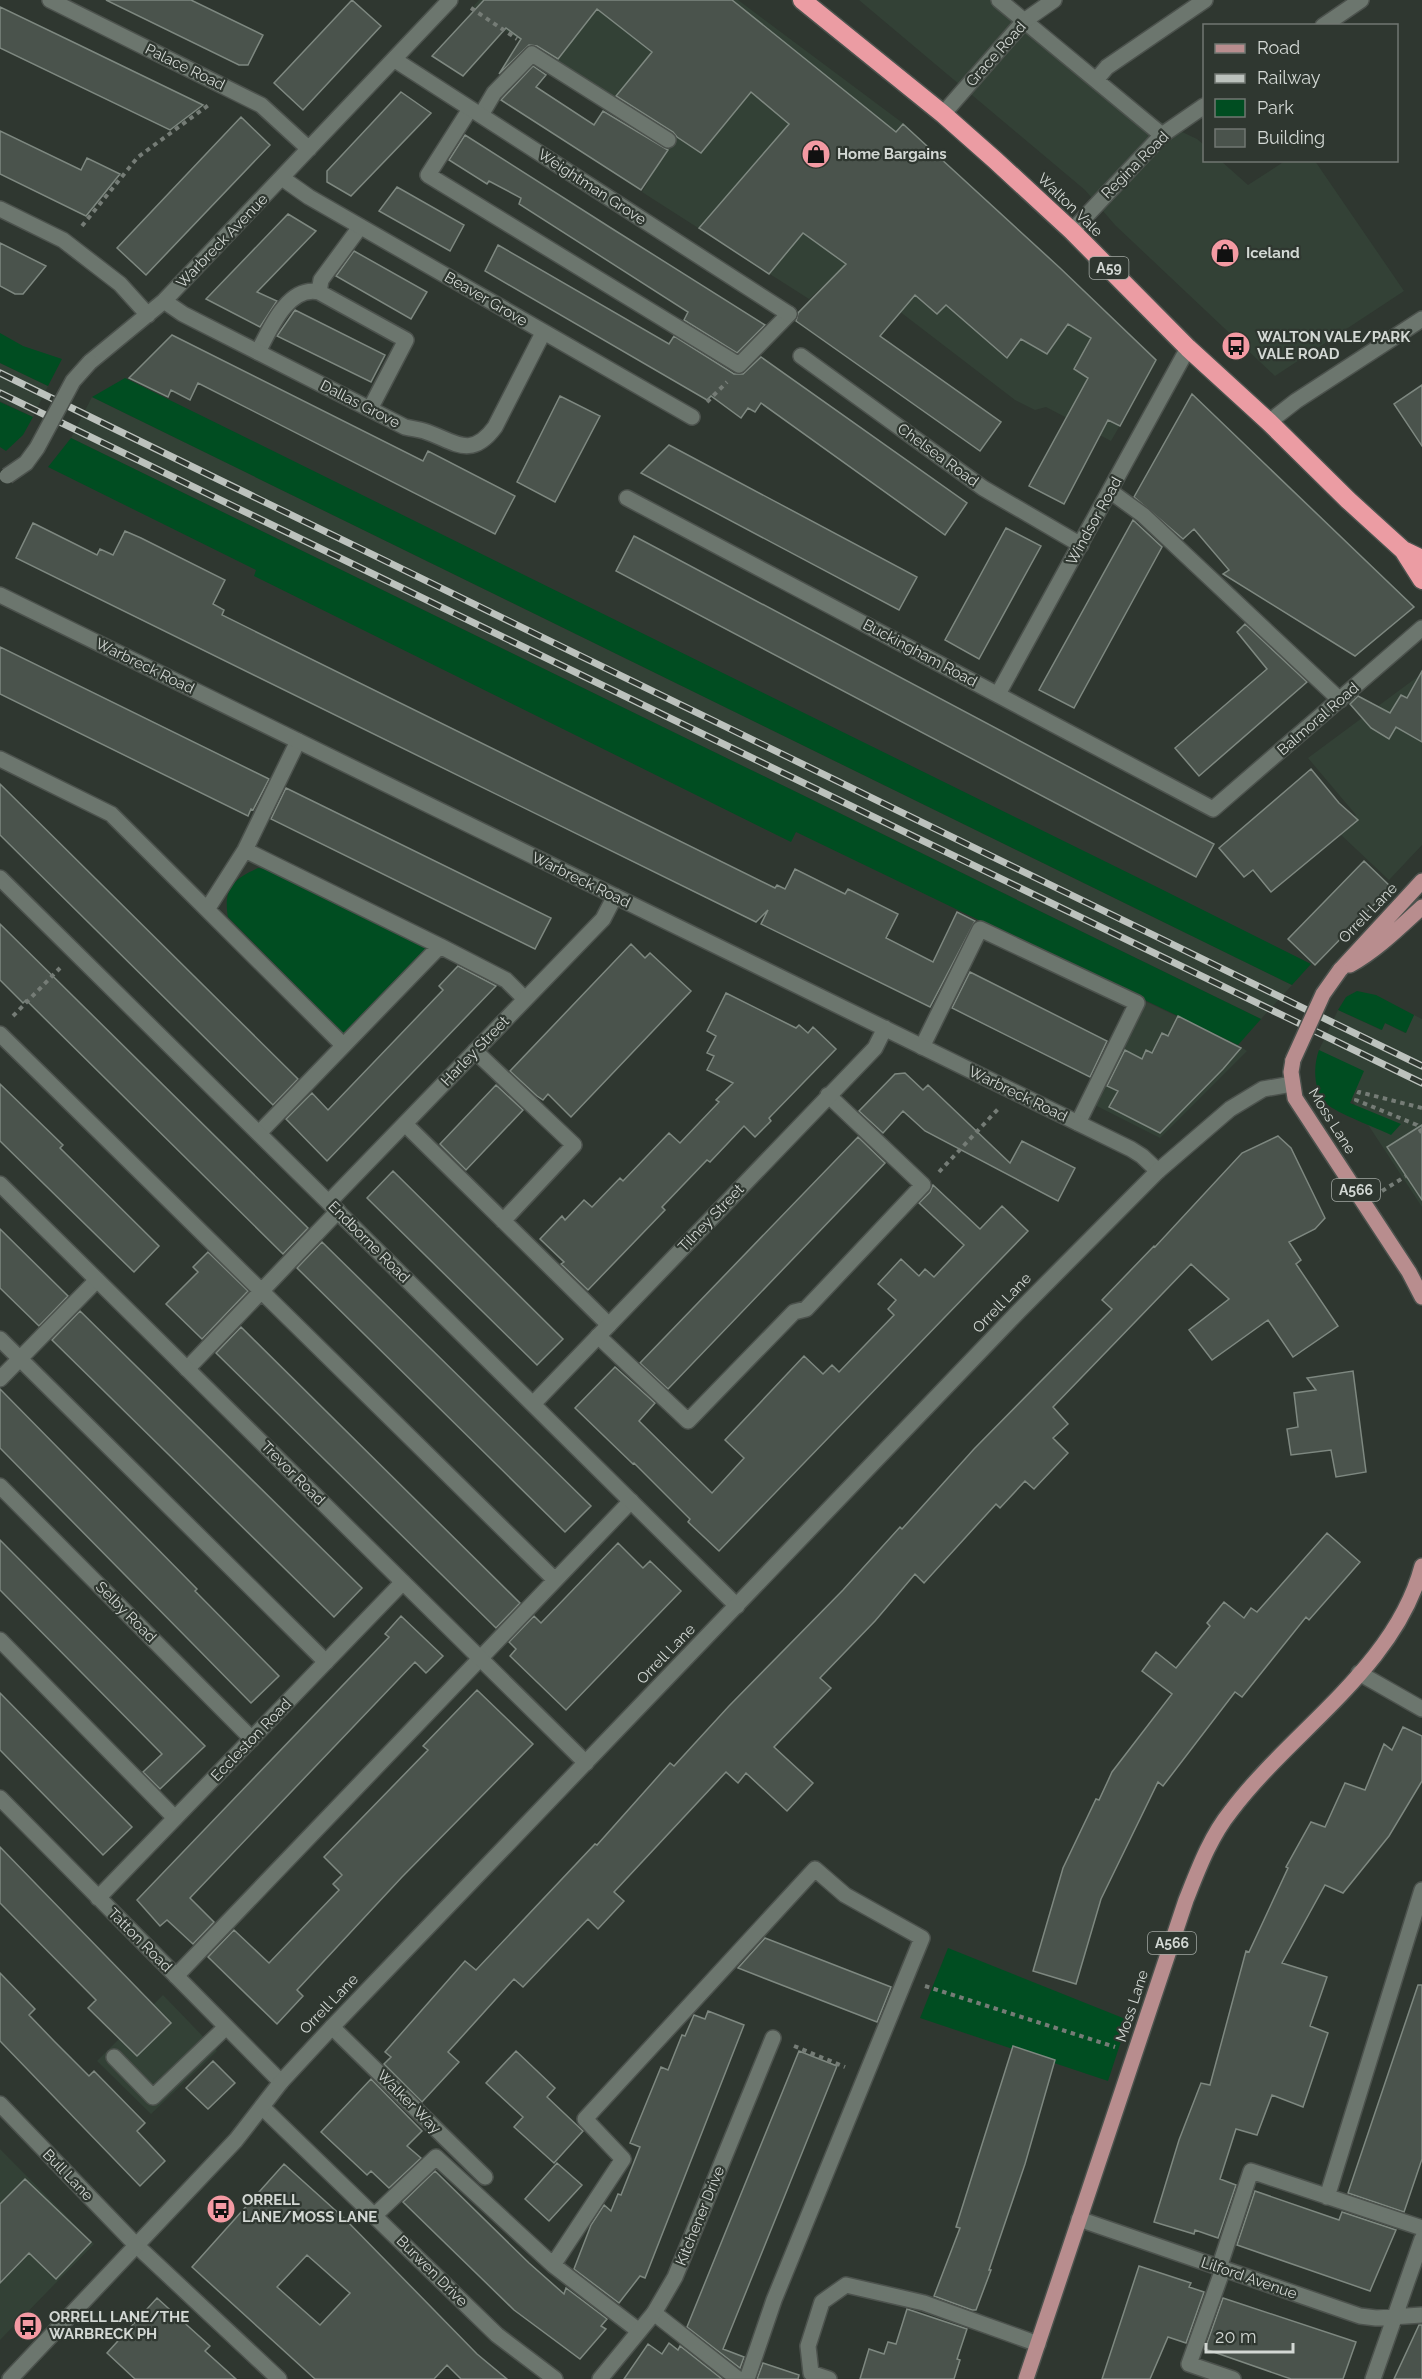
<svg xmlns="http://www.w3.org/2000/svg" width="1422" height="2379" font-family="Raleway,sans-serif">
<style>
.built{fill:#334136}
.green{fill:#004d21}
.building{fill:#4a534c;stroke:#7e8880;stroke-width:1.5;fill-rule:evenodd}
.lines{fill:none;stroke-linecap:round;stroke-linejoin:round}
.lane-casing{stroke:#4c524d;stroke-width:18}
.street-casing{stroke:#4c524d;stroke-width:18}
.secondary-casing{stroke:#4c524d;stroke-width:18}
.primary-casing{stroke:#4c524d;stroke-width:18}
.highway-casing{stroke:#4c524d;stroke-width:21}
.path{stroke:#757c76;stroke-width:4;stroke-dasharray:4.5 4.5;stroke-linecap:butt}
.lane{stroke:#6c766e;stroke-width:15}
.street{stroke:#6c766e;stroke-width:15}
.secondary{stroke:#6c766e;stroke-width:15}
.primary{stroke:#b88d8e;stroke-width:15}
.highway{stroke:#eb9ca3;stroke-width:18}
.rail-casing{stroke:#bcc2bd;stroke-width:7}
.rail{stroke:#2f3730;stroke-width:4.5;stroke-dasharray:14;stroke-linecap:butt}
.street-bridge-casing{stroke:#4c524d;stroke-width:18;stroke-linecap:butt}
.primary-bridge-casing{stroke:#4c524d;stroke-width:18;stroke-linecap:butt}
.street-bridge{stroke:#6c766e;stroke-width:15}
.primary-bridge{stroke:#b88d8e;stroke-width:15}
.labels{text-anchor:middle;stroke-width:4.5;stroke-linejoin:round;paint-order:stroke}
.shield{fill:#2f3730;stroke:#a2a8a3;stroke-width:1.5}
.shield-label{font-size:14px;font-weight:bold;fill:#d3d8d4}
.street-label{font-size:15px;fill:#d3d8d4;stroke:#2f3730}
.poi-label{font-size:15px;font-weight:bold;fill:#d3d8d4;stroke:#2f3730;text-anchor:start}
</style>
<rect width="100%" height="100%" fill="#2f3730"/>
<path class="built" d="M479 0H738L904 124 1157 361 1111 441 1046 407 1035 410 1015 400 843 268 809 299 642 192 674 137 471 9Z
M859 0H1009L1146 115 1197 139 1204 145V160L1221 161 1248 185 1285 161H1315L1404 291 1275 376 1115 225 1085 190Z
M0 363 48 386 33 417 0 401Z
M92 397 1292 985 1261 1019 71 438Z
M1420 675 1422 676V845L1389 880 1339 833 1356 815 1308 758Z
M1136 997 1238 1045 1247 1051 1160 1138 1085 1100Z
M1338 1010 1381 1030 1385 1023 1405 1033 1414 1015 1422 1019V1207L1319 1050Z
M163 1995 217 2051 151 2114 97 2061Z
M0 2149 94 2244 0 2340Z"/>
<path class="green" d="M0 333 23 346 62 359 48 386 0 363Z
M125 378 1155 886 1311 964 1292 985 92 397Z
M0 402 33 417 23 435 6 451 0 447Z
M71 438 1261 1019 1238 1045 796 832 791 842 254 576 256 570 48 467Z
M258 868 274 870 433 947 346 1036 228 917C223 889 233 879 258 868Z
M1357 991 1376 995 1414 1015 1406 1033 1385 1023 1382 1030 1338 1010 1346 997Z
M1319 1050 1364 1071 1350 1103 1401 1124 1391 1135C1377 1128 1336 1113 1327 1104 1313 1091 1313 1066 1319 1050Z
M948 1948 1128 2020 1108 2081 920 2018Z"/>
<path class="building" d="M106 0H191L263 35 248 65H239Z
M352 0 381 26 303 110 274 83Z
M484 0H732L896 132 903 124 1060 268 1156 360 1120 426 1108 420 1064 504 1029 486 1088 378 1074 369 1091 338 1068 324 1047 354 1021 339 1007 358 946 305 937 314 915 295 880 336 1001 422 980 451 796 321 798 313 846 264 803 233 769 274 699 228 789 124 751 92 701 153 677 137 673 132 616 96 652 52 597 9 558 59 537 46 529 45 499 74 521 39 506 28 463 76 432 56Z
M0 7 75 43 203 105 170 130 0 48Z
M533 66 546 75 536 87 594 125 603 111 668 150 641 190 501 100Z
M401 92 431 113 351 196 327 182V171Z
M241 117 270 145 146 275 117 248Z
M0 131 81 170 87 158 120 174 86 216 0 174Z
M465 135 611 228 765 325 737 353 684 320 688 312 519 204 521 198 489 181 487 184 449 160Z
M397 187 464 225 450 251 379 211Z
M288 214 316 231 257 292 277 301 260 327 206 299Z
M0 243 46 266 23 294H15L0 286Z
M498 245 669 344 674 336 734 374H743L761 357 967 503 945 535 761 403 755 412 748 408 741 418 711 396 707 400 485 271Z
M354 251 427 292 411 319 336 276Z
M295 310 385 355 371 382 277 336Z
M172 335 423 461 428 451 515 496 495 534 198 383 190 400 171 390 168 397 129 378Z
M1422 385V446L1394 404Z
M1192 394 1414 607 1355 656 1223 574 1229 570 1194 529 1183 539 1134 497Z
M560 396 600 416 555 502 517 482Z
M669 445 917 577 899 610 641 473Z
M1133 520 1162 547 1074 708 1039 690Z
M33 523 97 555 100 549 113 555 125 531 141 538 225 580 213 604 224 610 222 615 775 888 777 885 785 889 795 869 845 894 848 889 898 914 886 938 933 962 957 912 975 921 930 1007 761 924 768 910 756 922 16 558Z
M1006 528 1041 546 979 659 945 640Z
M634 536 1214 844 1196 877 616 571Z
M1245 624 1307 682 1199 776 1175 748 1267 669 1237 632Z
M0 647 267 778 269 779 253 810 251 809 248 816 0 694Z
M1422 671V742L1396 727 1389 739 1371 728 1350 704 1358 696 1390 713 1401 695 1407 698Z
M1311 769 1339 803 1358 820 1271 892 1253 870 1244 877 1219 848Z
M0 784 298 1079 273 1105 0 835Z
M286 788 551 918 535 949 271 819Z
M1364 861 1391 887 1315 965 1288 939Z
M0 924 308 1228 283 1254 26 1000 23 1003 0 980Z
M631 944 645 958 650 953 691 991 571 1117 548 1094 543 1100 537 1096 510 1071Z
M458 966 496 986 327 1161 286 1119 312 1093 328 1110 443 990 439 986Z
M970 972 1107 1041 1090 1077 952 1008Z
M726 993 796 1028 799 1025 808 1033 813 1027 836 1049 769 1118 771 1121 755 1137 744 1126 710 1162 707 1160 662 1207 665 1210 588 1290 561 1264 564 1262 540 1239 562 1216 565 1220 584 1200 592 1207 620 1178 623 1181 669 1133 680 1143 719 1102 716 1100 733 1083 707 1070 714 1056 707 1053 716 1036 707 1031Z
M1178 1016 1241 1048 1223 1069 1160 1133 1109 1107 1118 1091 1107 1086 1125 1050 1142 1059 1146 1050 1152 1053 1162 1033 1168 1036Z
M905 1073 923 1090 928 1085 1010 1163 1022 1141 1075 1168 1058 1201 925 1131 903 1111 883 1133 859 1111 895 1074Z
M0 1084 63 1145 60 1148 159 1246 134 1272 0 1141Z
M496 1085 523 1110 466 1170 440 1144Z
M1422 1125V1200L1387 1147Z
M1278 1136 1291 1148 1325 1218 1315 1229 1289 1242 1301 1260 1296 1264 1338 1326 1293 1357 1268 1320 1212 1360 1189 1330 1229 1299 1191 1264 1053 1407 1068 1424 1053 1438 1068 1453 1034 1489 1025 1481 1000 1508 996 1504 924 1583 915 1574 875 1621 820 1678 831 1688 774 1747 813 1783 787 1811 746 1773 738 1783 726 1772 614 1892 624 1901 598 1929 588 1919 523 1987 514 1979 448 2052 459 2062 422 2102 384 2064 391 2057 385 2052 465 1961 476 1970 595 1844 597 1845 670 1763 674 1766 729 1706 843 1590 900 1527 902 1529 974 1449 1112 1309 1102 1300 1154 1246 1155 1247 1242 1153Z
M858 1137 885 1163 668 1389 640 1363Z
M393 1171 563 1339 537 1365 367 1198Z
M933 1185 980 1229 1002 1206 1028 1231 719 1551 688 1522 690 1519 634 1463 633 1464 575 1408 615 1367 655 1403 639 1421 712 1493 744 1458 725 1440 804 1356 823 1374 832 1365 839 1372 894 1315 888 1309 896 1300 878 1284 901 1259 919 1276 925 1269 934 1277 964 1245 919 1203 930 1192Z
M0 1229 68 1296 39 1326 0 1288Z
M322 1242 591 1506 565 1532 297 1268Z
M208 1252 248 1291 202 1339 166 1304 198 1272 193 1267Z
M80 1311 362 1588 334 1617 52 1340Z
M241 1327 520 1603 496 1628 216 1353Z
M1353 1371 1366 1472 1336 1477 1331 1450 1291 1455 1287 1429 1298 1427 1294 1393 1316 1390 1307 1378Z
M0 1389 197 1589 195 1591 279 1676 251 1703 0 1448Z
M1327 1533 1360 1562 1309 1620 1306 1617 1242 1697 1235 1692 1163 1786 1158 1782 1101 1899 1076 1984 1033 1971 1063 1868 1096 1799 1099 1800 1112 1772 1172 1694 1142 1671 1156 1652 1176 1668 1210 1626 1207 1623 1224 1602 1244 1618 1251 1608 1257 1612Z
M0 1540 205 1746 160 1789 143 1772 162 1754 0 1590Z
M618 1543 643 1568 650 1561 681 1591 566 1710 510 1656 516 1649 509 1642 534 1616 541 1623Z
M401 1616 443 1656 426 1673 415 1662 190 1898 214 1922 193 1944 167 1920 160 1926 137 1900 389 1637 385 1634Z
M477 1690 533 1744 402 1877 297 1990 303 1996 277 2024 208 1957 234 1930 269 1963 339 1890 333 1884 342 1875 324 1857 428 1750 423 1746Z
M0 1693 132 1827 103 1855 0 1750Z
M1403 1727 1422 1736V1781L1389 1836 1343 1893 1325 1885 1282 1963 1327 1977 1310 2026 1328 2033 1303 2107 1272 2095 1257 2135 1236 2129 1220 2179 1236 2185 1218 2238 1195 2230 1194 2234 1154 2222 1179 2140 1201 2083 1210 2085 1246 1951 1249 1952 1288 1868 1286 1867 1311 1822 1325 1827 1345 1783 1365 1790 1384 1744 1392 1750Z
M0 1847 171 2023 137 2056 88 2008 96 2000 0 1903Z
M765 1938 891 1987 877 2022 738 1968Z
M0 1973 35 2009 29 2015 54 2041 89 2076 94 2071 145 2123 137 2131 165 2161 140 2186 0 2041Z
M1418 1985H1422V2159L1404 2212 1348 2193Z
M708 2011 744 2025 645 2278 640 2276 619 2303 574 2269 591 2225 604 2205 611 2211 618 2194 621 2195 640 2147 630 2143 661 2067 668 2070 682 2035 685 2036 694 2015 705 2019Z
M1013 2046 1055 2060 1025 2164 989 2270H991L976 2310H972L934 2296 960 2228 956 2227Z
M516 2051 555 2088 547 2097 583 2131 554 2163 514 2127 523 2117 486 2083Z
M799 2051 837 2066 723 2349 744 2357 740 2368 687 2327Z
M213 2061 235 2083 208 2109 186 2088Z
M371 2079 422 2131 407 2146 421 2158 389 2188 371 2171 367 2175 321 2132Z
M557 2163 582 2185 549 2221 525 2199Z
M284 2164 345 2219 477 2354 507 2379H461L447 2365 434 2379H315L192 2267ZM307 2255 350 2293 320 2325 277 2287Z
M435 2171 529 2263 564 2294 566 2288 607 2319 601 2326 606 2329 580 2359 514 2310 403 2202Z
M25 2179 91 2242 56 2279 29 2253 0 2283V2204Z
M1255 2191 1339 2220 1342 2212 1396 2230 1370 2291 1237 2245Z
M1139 2266 1191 2283 1189 2287 1204 2292 1186 2343 1168 2337 1150 2379H1102Z
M157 2298 210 2346 205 2351 236 2379H135L107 2353Z
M1223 2298 1356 2342 1343 2379H1291L1205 2349Z
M907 2309 967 2329 957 2359 960 2360 954 2379H860L869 2349 884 2354 888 2342 896 2344Z
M1419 2325H1422V2379H1394Z
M669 2343 678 2350 680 2346 722 2379H624L648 2344 662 2354Z
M763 2363 799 2375 798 2379H757Z"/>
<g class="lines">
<g class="lane-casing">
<path id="lane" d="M999 0 1162 135
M1096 80 1107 67 1205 0
M470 109 428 175 739 365 789 314
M481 115 494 93 532 54 668 140
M319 292 321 280 360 227
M258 352C270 329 288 285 319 292L406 340 370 409
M1110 491 1143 515 1340 700
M0 759 111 814 343 1045
M245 850 440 946
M208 908 245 850 298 741
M0 1034 555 1580
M922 1047 980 929 1137 1003 1078 1123
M475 1051 574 1145 503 1221
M405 1124 609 1325
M259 1133 440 946 506 980 525 999
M598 1336 688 1421 794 1312 806 1309 923 1185 828 1095
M0 1339 326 1662
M187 1369 338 1211
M0 1379 97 1280
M0 1640 175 1818
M176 1976 631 1501
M114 2057 153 2097 226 2027
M1327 2197 1422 1890
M375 2215 436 2157 553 2265 639 2331
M553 2265 623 2159 585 2119 815 1869 845 1895 922 1938 774 2300 747 2379
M1219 2268 1251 2171 1422 2228
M1223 2269 1189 2364 1233 2379
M654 2313 738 2379
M829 2379 811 2373 808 2346 822 2302 846 2285 924 2303 1038 2344"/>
</g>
<g class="street-casing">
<path id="street" d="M50 0 261 105 309 149
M1323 26 1361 0
M395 60 789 314
M943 114 1024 21 1054 0
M282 178 309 197 692 417
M0 209 63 240 120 284 148 315
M1072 231 1162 135 1204 106
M164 301 183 314 405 427C412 429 418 429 424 431 453 440 470 461 495 427L543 333
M801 356 983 488 1081 545
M90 362 164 301 450 0
M1269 422 1296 401 1422 319
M627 498 1213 809 1422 628
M0 595 1131 1149 1142 1156 1158 1171
M998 694 1188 348
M0 878 737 1606
M0 1184 586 1763
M329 1202 603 919 615 896
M533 1404 875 1048 885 1028
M0 1486 252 1739
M1359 1673 1422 1709
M0 1798 281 2082
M98 1898 403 1582
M332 2027 485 2177
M0 2104 136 2245 279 2379
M262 2107 497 2335 555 2379
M1079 2219 1360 2316 1376 2318 1422 2315
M600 2379 654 2313 675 2277 773 2038
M1373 2379 1422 2239"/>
</g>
<g class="secondary-casing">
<path id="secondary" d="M10 2379 236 2140 281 2082 332 2027 1018 1312 1158 1171 1230 1109 1263 1089 1292 1084"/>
</g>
<g class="primary-casing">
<path id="primary" d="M1350 965C1377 950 1399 928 1422 907
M1340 970 1422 881
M1293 1060 1291 1072 1295 1098 1409 1272 1422 1297
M1026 2379 1186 1900C1198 1870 1210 1837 1231 1811 1292 1730 1395 1668 1422 1566"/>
</g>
<g class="highway-casing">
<path id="highway" d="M802 0 943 114 995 160 1072 231 1188 348 1269 422 1348 500 1403 550 1422 559
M1403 550 1422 580"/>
</g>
<path class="path" d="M471 8 517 39
M82 226 138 157 210 104
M707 402 727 382
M13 1016 60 968
M1422 1108 1359 1092 1356 1100 1417 1125 1422 1133
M939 1172 1000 1107
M1382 1191 1406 1176
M925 1986 1115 2047
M794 2046 845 2067"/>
<use href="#lane" class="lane"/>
<use href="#street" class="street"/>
<use href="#secondary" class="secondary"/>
<use href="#primary" class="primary"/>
<use href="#highway" class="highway"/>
<g class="rail-casing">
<path id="rail" d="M0 373 1422 1066
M0 393 1422 1083"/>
</g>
<use href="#rail" class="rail"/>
<g class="street-bridge-casing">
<path id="street-bridge" d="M7 476 26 463 37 448 73 381 90 362"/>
</g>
<g class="primary-bridge-casing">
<path id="primary-bridge" d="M1293 1060 1323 994 1340 970"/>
</g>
<use href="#street-bridge" class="street-bridge"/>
<use href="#primary-bridge" class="primary-bridge"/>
</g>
<defs>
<g id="shop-disc" transform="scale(1.5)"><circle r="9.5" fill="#f49aa3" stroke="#2f3730"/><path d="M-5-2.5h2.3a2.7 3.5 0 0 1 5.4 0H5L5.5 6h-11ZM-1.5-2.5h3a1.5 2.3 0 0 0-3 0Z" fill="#111"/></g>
<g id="bus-disc" transform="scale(1.5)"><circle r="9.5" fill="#f49aa3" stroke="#2f3730"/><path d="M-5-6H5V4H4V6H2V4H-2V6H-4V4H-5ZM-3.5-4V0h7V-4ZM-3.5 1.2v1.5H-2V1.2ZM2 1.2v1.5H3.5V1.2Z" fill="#111"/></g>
</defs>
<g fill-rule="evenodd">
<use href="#shop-disc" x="816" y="154"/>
<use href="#shop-disc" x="1225" y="253"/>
<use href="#bus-disc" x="1236" y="346"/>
<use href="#bus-disc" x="221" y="2209"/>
<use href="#bus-disc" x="28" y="2326"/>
</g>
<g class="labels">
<g class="shield">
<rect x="1089.5" y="257" width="39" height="22" rx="4.5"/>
<rect x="1332" y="1179" width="48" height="22" rx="4.5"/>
<rect x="1148" y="1932" width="48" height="22" rx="4.5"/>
</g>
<g class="shield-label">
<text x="1109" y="273">A59</text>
<text x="1356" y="1195">A566</text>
<text x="1172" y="1948">A566</text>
</g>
<g class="street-label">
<text transform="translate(996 54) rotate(-48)" y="5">Grace Road</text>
<text transform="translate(185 67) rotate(26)" y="5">Palace Road</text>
<text transform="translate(1135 165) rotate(-45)" y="5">Regina Road</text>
<text transform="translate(592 187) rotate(33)" y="5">Weightman Grove</text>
<text transform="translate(1070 205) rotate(44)" y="5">Walton Vale</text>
<text transform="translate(222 241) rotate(-46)" y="5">Warbreck Avenue</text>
<text transform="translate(486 299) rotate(30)" y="5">Beaver Grove</text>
<text transform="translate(360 404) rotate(27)" y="5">Dallas Grove</text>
<text transform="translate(938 455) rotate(36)" y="5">Chelsea Road</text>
<text transform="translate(1094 521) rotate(-61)" y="5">Windsor Road</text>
<text transform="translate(920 653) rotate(28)" y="5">Buckingham Road</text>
<text transform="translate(145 666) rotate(26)" y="5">Warbreck Road</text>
<text transform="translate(1318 719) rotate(-41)" y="5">Balmoral Road</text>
<text transform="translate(581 880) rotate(26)" y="5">Warbreck Road</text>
<text transform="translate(1368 913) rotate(-46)" y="5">Orrell Lane</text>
<text transform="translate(475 1051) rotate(-46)" y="5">Harley Street</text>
<text transform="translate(1018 1094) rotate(26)" y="5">Warbreck Road</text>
<text transform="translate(1332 1121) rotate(58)" y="5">Moss Lane</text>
<text transform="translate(711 1218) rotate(-46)" y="5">Tilney Street</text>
<text transform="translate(369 1242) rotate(45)" y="5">Endborne Road</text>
<text transform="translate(1002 1303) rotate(-46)" y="5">Orrell Lane</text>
<text transform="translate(293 1473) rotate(45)" y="5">Trevor Road</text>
<text transform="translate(126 1612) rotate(45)" y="5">Selby Road</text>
<text transform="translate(666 1654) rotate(-46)" y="5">Orrell Lane</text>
<text transform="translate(251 1740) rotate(-46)" y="5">Eccleston Road</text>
<text transform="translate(140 1940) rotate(45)" y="5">Tatton Road</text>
<text transform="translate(329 2004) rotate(-46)" y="5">Orrell Lane</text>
<text transform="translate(1132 2006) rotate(-72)" y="5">Moss Lane</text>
<text transform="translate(409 2102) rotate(45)" y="5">Walker Way</text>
<text transform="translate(68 2175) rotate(46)" y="5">Bull Lane</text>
<text transform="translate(700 2216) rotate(-68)" y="5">Kitchener Drive</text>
<text transform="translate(432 2271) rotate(45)" y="5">Burwen Drive</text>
<text transform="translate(1249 2278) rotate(19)" y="5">Lilford Avenue</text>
</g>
<g class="poi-label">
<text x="837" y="159">Home Bargains</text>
<text x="1246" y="258">Iceland</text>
<text x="1257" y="342">WALTON VALE/PARK<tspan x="1257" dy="17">VALE ROAD</tspan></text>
<text x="242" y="2205">ORRELL<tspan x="242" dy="17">LANE/MOSS LANE</tspan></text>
<text x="49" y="2322">ORRELL LANE/THE<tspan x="49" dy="17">WARBRECK PH</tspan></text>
</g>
</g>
<rect x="1203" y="24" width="195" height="138" fill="#2f3730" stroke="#717772" stroke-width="1.5"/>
<rect x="1215" y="44" width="30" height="9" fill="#b88d8e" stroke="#717772" stroke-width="1.5"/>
<text x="1257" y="54" font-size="18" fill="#d3d8d4">Road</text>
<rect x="1215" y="74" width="30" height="9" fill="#bcc2bd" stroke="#717772" stroke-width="1.5"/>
<text x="1257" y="84" font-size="18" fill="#d3d8d4">Railway</text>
<rect x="1215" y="99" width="30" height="18" fill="#004d21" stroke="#717772" stroke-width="1.5"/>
<text x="1257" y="114" font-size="18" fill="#d3d8d4">Park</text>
<rect x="1215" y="129" width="30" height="18" fill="#4a534c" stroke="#717772" stroke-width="1.5"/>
<text x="1257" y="144" font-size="18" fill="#d3d8d4">Building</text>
<path d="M1206 2343v9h87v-9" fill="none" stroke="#d3d8d4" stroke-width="3"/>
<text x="1215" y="2343" font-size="18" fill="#d3d8d4" stroke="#2f3730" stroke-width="4.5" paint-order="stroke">20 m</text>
</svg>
